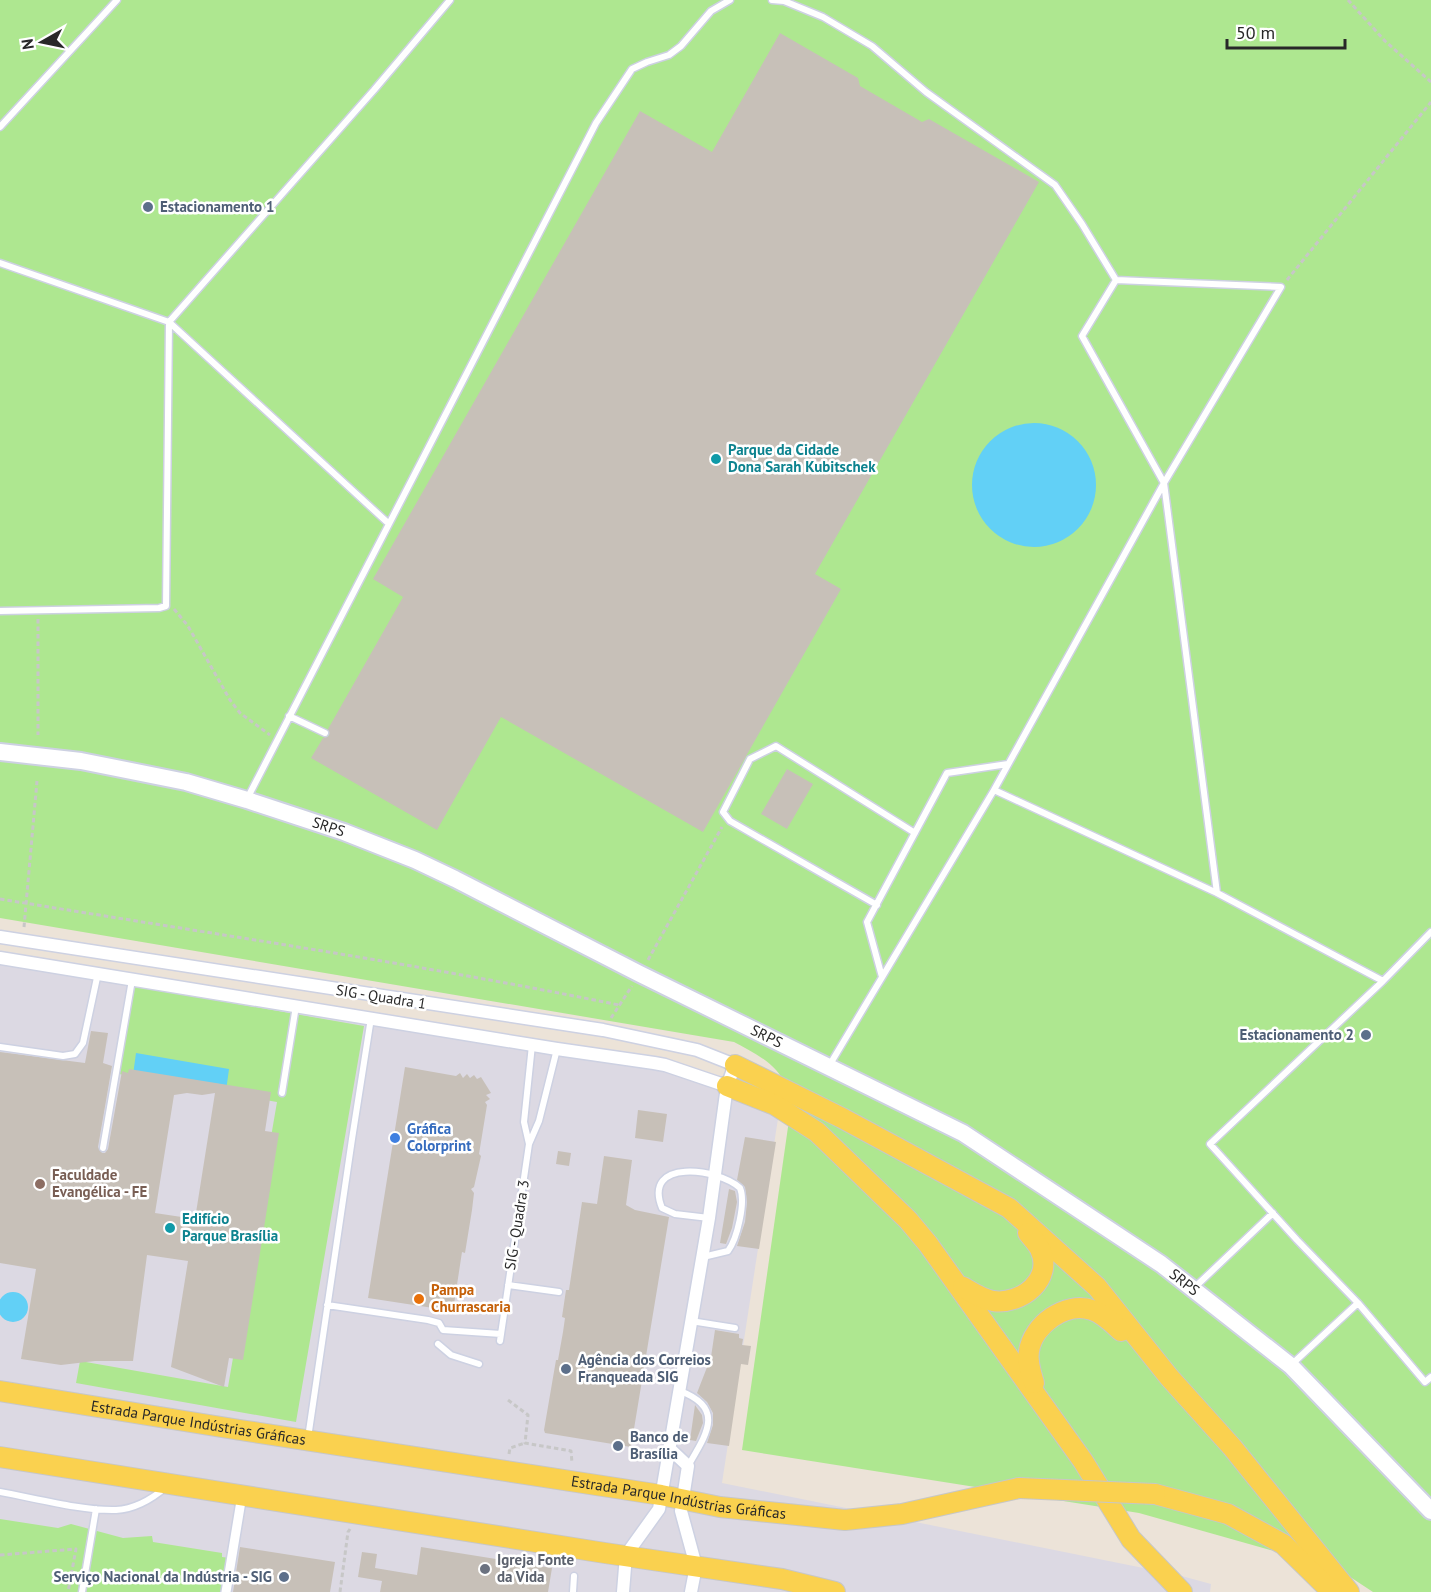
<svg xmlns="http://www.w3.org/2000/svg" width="1431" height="1592" font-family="'PT Sans',sans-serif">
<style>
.industrial{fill:#dcd9e3}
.green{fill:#aee790}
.water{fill:#62d0f6}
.building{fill:#c7c0b8;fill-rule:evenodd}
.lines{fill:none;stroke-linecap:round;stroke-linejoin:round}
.service-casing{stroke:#cdd1e2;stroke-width:9}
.pedestrian-casing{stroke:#cdd1e2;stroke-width:12}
.minor-casing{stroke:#cdd1e2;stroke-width:15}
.secondary-casing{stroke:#cdd1e2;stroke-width:20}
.primary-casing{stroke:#c7c7c7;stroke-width:22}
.path{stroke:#c7c7c7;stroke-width:3;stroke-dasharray:4.5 3;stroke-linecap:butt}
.service{stroke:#fff;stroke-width:6}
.pedestrian{stroke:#fff;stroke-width:9}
.minor{stroke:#fff;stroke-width:12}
.secondary{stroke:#fff;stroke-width:16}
.primary{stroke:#fad14f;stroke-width:20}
.primary-bridge-casing{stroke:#c7c7c7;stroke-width:22;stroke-linecap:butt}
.primary-bridge{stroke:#fad14f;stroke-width:20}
.service-dot{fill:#5c6f8a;stroke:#fff;stroke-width:2}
.culture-dot{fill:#0f9aa8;stroke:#fff;stroke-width:2}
.shop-dot{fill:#3f7fe0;stroke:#fff;stroke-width:2}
.education-dot{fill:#8d6e63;stroke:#fff;stroke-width:2}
.food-dot{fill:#e8710a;stroke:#fff;stroke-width:2}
.worship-dot{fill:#6b7280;stroke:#fff;stroke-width:2}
.labels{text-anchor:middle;stroke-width:5;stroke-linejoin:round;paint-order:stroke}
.service-label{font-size:15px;font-weight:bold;fill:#4e5e75;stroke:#fff;text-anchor:start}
.culture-label{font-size:15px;font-weight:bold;fill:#0d838f;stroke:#fff;text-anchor:start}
.street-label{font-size:15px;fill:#282828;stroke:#fff}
.shop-label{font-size:15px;font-weight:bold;fill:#366cbe;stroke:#fff;text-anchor:start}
.education-label{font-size:15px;font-weight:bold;fill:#785e54;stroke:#fff;text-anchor:start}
.food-label{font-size:15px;font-weight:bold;fill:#c56008;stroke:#fff;text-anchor:start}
.worship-label{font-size:15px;font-weight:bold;fill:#5b616d;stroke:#fff;text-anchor:start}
</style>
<rect width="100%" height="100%" fill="#ece3d8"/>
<path class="industrial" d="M0 960 783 1086 722 1483 1178 1575 1211 1584 1210 1592H0Z"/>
<path class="green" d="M0 0H1431V1592H1373L1338 1569 1139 1513 742 1450 789 1120C787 1109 787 1096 785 1086 779 1064 752 1052 734 1042L0 918Z
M134 986 364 1026 296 1422 76 1383 80 1361 228 1387 277 1102 119 1074Z
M0 1519 58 1528 71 1524 123 1538 152 1536 153 1542 222 1553V1557L230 1558 225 1592H0Z"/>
<path class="water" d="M972 485a62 62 0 1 1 124 0a62 62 0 1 1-124 0Z
M136 1053 229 1069 226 1091 133 1075Z
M-2 1307a15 15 0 1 1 30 0a15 15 0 1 1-30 0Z"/>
<path class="building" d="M780 33 858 78 860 86 922 122 929 119 1039 182 815 574 841 589 703 832 501 717 437 830 311 758 323 738 329 736 328 729 403 597 373 579 640 111 712 152Z
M787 769 813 784 787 829 761 814Z
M91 1031 108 1033 103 1063 112 1066 98 1147 102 1153H105L108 1149 122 1071 128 1073 129 1069 271 1092 265 1131 279 1133 243 1360 229 1358 224 1387 171 1367 188 1261 147 1255 133 1361H95L61 1365 21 1359 36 1269 0 1263V1052L85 1063ZM187 1093 202 1095 215 1093 195 1219 155 1213 174 1095Z
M405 1067 456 1076 460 1073 463 1078 467 1074 470 1078 474 1075 477 1079 481 1077 491 1093 486 1095 490 1099 485 1102 487 1105 479 1154 481 1156 474 1187 471 1189 474 1193 472 1210 465 1253 462 1252 453 1311 368 1298Z
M638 1110 667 1114 663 1142 635 1138Z
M745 1137 776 1142 759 1249 737 1246 745 1222 747 1202 745 1187 737 1180Z
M558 1151 571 1153 569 1166 556 1164Z
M604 1156 632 1160 626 1205 635 1210 669 1217 631 1447 545 1433 544 1430 556 1360H558L563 1332 565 1318 562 1317 566 1290H569L582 1202 597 1204Z
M729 1189 735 1191 737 1202 732 1228 726 1244 720 1243Z
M715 1330 739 1334V1338L743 1339 742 1345 751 1346 748 1365 741 1364 729 1446 707 1443 713 1425V1413L707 1402 697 1393 711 1357Z
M695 1405 702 1415 703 1423 696 1441 690 1440Z
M240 1547 335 1562 330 1592H233Z
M421 1547 552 1568 548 1592H380L382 1581 358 1577 362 1552 377 1554 375 1568 417 1575Z"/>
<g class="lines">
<g class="service-casing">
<path id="service" d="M772 0 784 1 823 17 872 46 926 92 1055 185 1082 224 1116 280
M0 127 117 0
M0 263 169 322 388 523
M1116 280 1082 336 1164 483 1217 893
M0 611 159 608 166 606 169 322 374 90 450 0
M289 716 325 733
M994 790 1164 483 1281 287 1116 280
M247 799 596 123 632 69 647 62 669 55 681 46 711 11 730 0
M877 905 730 821 723 812 750 759 776 746 915 833
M1431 932 1383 981 1210 1144 1297 1240 1358 1303 1425 1382 1431 1377
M882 977 867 922 947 773 1008 764
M0 1047 63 1056 75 1054 83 1043 98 973
M829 1066 994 790 1217 893 1383 981
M282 1093 296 1006
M529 1144 524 1122 532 1045
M103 1148 132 980
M703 1257 728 1251C737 1239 746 1202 740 1188 718 1168 642 1158 662 1208L675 1214 709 1218
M508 1285 559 1292
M1194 1288 1273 1213
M327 1305 428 1320 439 1323 443 1330 501 1334
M691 1321 735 1328
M500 1341 529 1144 539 1121 557 1049
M438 1344 451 1355 479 1364
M1291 1365 1358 1303
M680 1391C726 1408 706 1435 688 1466
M308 1438 352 1139 371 1018
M0 1492C34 1498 82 1511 116 1510 134 1509 152 1499 166 1487
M82 1592 96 1509
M573 1592 574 1576"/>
</g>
<g class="pedestrian-casing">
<path id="pedestrian" d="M226 1592 242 1495"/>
</g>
<g class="minor-casing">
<path id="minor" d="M0 937 603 1030 697 1050 735 1065 727 1086 709 1218 659 1509 626 1555 623 1592
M0 958 557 1049 654 1063 665 1065 727 1086
M669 1448 688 1466 681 1511 696 1566 691 1592"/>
</g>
<g class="secondary-casing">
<g id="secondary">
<path id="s1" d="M0 752 81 761 186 782 247 800 344 832 415 860 455 879 640 974 963 1133 1161 1264 1291 1366 1431 1511"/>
</g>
</g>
<g class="primary-casing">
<g id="primary">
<path d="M735 1065 842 1118 1009 1208 1097 1287 1169 1377 1232 1447 1349 1592"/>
<path d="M727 1086 775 1105 817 1132 908 1220 928 1244 1083 1461 1131 1539 1182 1592"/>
<path d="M963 1287C973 1293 982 1299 993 1301 1022 1305 1054 1279 1040 1249 1037 1243 1032 1238 1028 1233"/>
<path d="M1034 1383C1031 1373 1027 1362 1029 1351 1033 1325 1065 1301 1092 1310 1104 1314 1112 1323 1121 1331"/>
<path id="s2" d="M0 1391 240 1430 661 1495 720 1507 845 1520 902 1514 1019 1488"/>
<path d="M0 1457 605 1553 782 1579 835 1592"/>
<path d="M1155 1494 1228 1514 1283 1544 1332 1592"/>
</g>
</g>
<path class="path" d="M1348 0 1385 41 1431 82
M1287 280 1431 102
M174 609 188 626 230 700 240 713 270 735
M38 619V735
M0 899C207 933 414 963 619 1005
M24 927 37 781
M648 960 722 827
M611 1018 632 986
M508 1400 528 1415 525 1443 571 1451 572 1463
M509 1454 510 1448 525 1443
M0 1555 76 1549 68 1592
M340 1592 348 1532 350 1529"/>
<use href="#service" class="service"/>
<use href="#pedestrian" class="pedestrian"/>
<use href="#minor" class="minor"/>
<use href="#secondary" class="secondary"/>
<use href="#primary" class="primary"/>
<g class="primary-bridge-casing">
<path id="primary-bridge" d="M1019 1488 1155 1494"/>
</g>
<use href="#primary-bridge" class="primary-bridge"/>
</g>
<g class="service-dot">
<circle cx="148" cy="207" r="6"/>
<circle cx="1366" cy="1035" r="6"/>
<circle cx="566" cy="1369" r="6"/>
<circle cx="618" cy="1446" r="6"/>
<circle cx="284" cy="1577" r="6"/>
</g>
<g class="culture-dot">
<circle cx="716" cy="459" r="6"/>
<circle cx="170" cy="1228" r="6"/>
</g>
<circle class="shop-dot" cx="395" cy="1138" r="6"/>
<circle class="education-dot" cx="40" cy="1184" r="6"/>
<circle class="food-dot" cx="419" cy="1299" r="6"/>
<circle class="worship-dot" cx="485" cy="1569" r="6"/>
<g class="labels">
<g class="service-label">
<text x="160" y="212">Estacionamento 1</text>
<text x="1354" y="1040" text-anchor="end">Estacionamento 2</text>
<text x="578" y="1365">Agência dos Correios<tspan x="578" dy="17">Franqueada SIG</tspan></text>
<text x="630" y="1442">Banco de<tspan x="630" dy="17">Brasília</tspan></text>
<text x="272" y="1582" text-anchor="end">Serviço Nacional da Indústria - SIG</text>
</g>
<g class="culture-label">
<text x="728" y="455">Parque da Cidade<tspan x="728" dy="17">Dona Sarah Kubitschek</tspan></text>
<text x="182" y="1224">Edifício<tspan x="182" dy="17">Parque Brasília</tspan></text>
</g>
<g class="street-label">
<text dy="5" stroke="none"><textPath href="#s1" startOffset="338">SRPS</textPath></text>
<text transform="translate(381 997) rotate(9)" y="5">SIG - Quadra 1</text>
<text dy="5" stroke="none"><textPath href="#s1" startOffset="824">SRPS</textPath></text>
<text transform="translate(517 1225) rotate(-81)" y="5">SIG - Quadra 3</text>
<text dy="5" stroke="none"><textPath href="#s1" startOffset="1310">SRPS</textPath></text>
<text dy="5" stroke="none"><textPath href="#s2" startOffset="201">Estrada Parque Indústrias Gráficas</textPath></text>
<text dy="5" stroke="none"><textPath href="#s2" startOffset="687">Estrada Parque Indústrias Gráficas</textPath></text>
</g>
<g class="shop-label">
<text x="407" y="1134">Gráfica<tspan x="407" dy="17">Colorprint</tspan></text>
</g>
<g class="education-label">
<text x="52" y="1180">Faculdade<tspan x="52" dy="17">Evangélica - FE</tspan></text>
</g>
<g class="food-label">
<text x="431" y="1295">Pampa<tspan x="431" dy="17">Churrascaria</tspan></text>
</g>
<g class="worship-label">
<text x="497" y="1565">Igreja Fonte<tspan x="497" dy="17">da Vida</tspan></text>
</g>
</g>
<g transform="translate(42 42) rotate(261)" stroke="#ffffff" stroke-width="4.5" paint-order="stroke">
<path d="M0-4.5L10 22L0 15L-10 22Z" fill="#282828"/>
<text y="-9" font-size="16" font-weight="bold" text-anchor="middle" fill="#282828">N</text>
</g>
<path d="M1227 39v9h118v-9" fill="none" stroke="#282828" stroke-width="3"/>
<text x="1236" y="39" font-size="18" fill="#282828" stroke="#ffffff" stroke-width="4.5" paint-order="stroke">50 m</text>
</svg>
